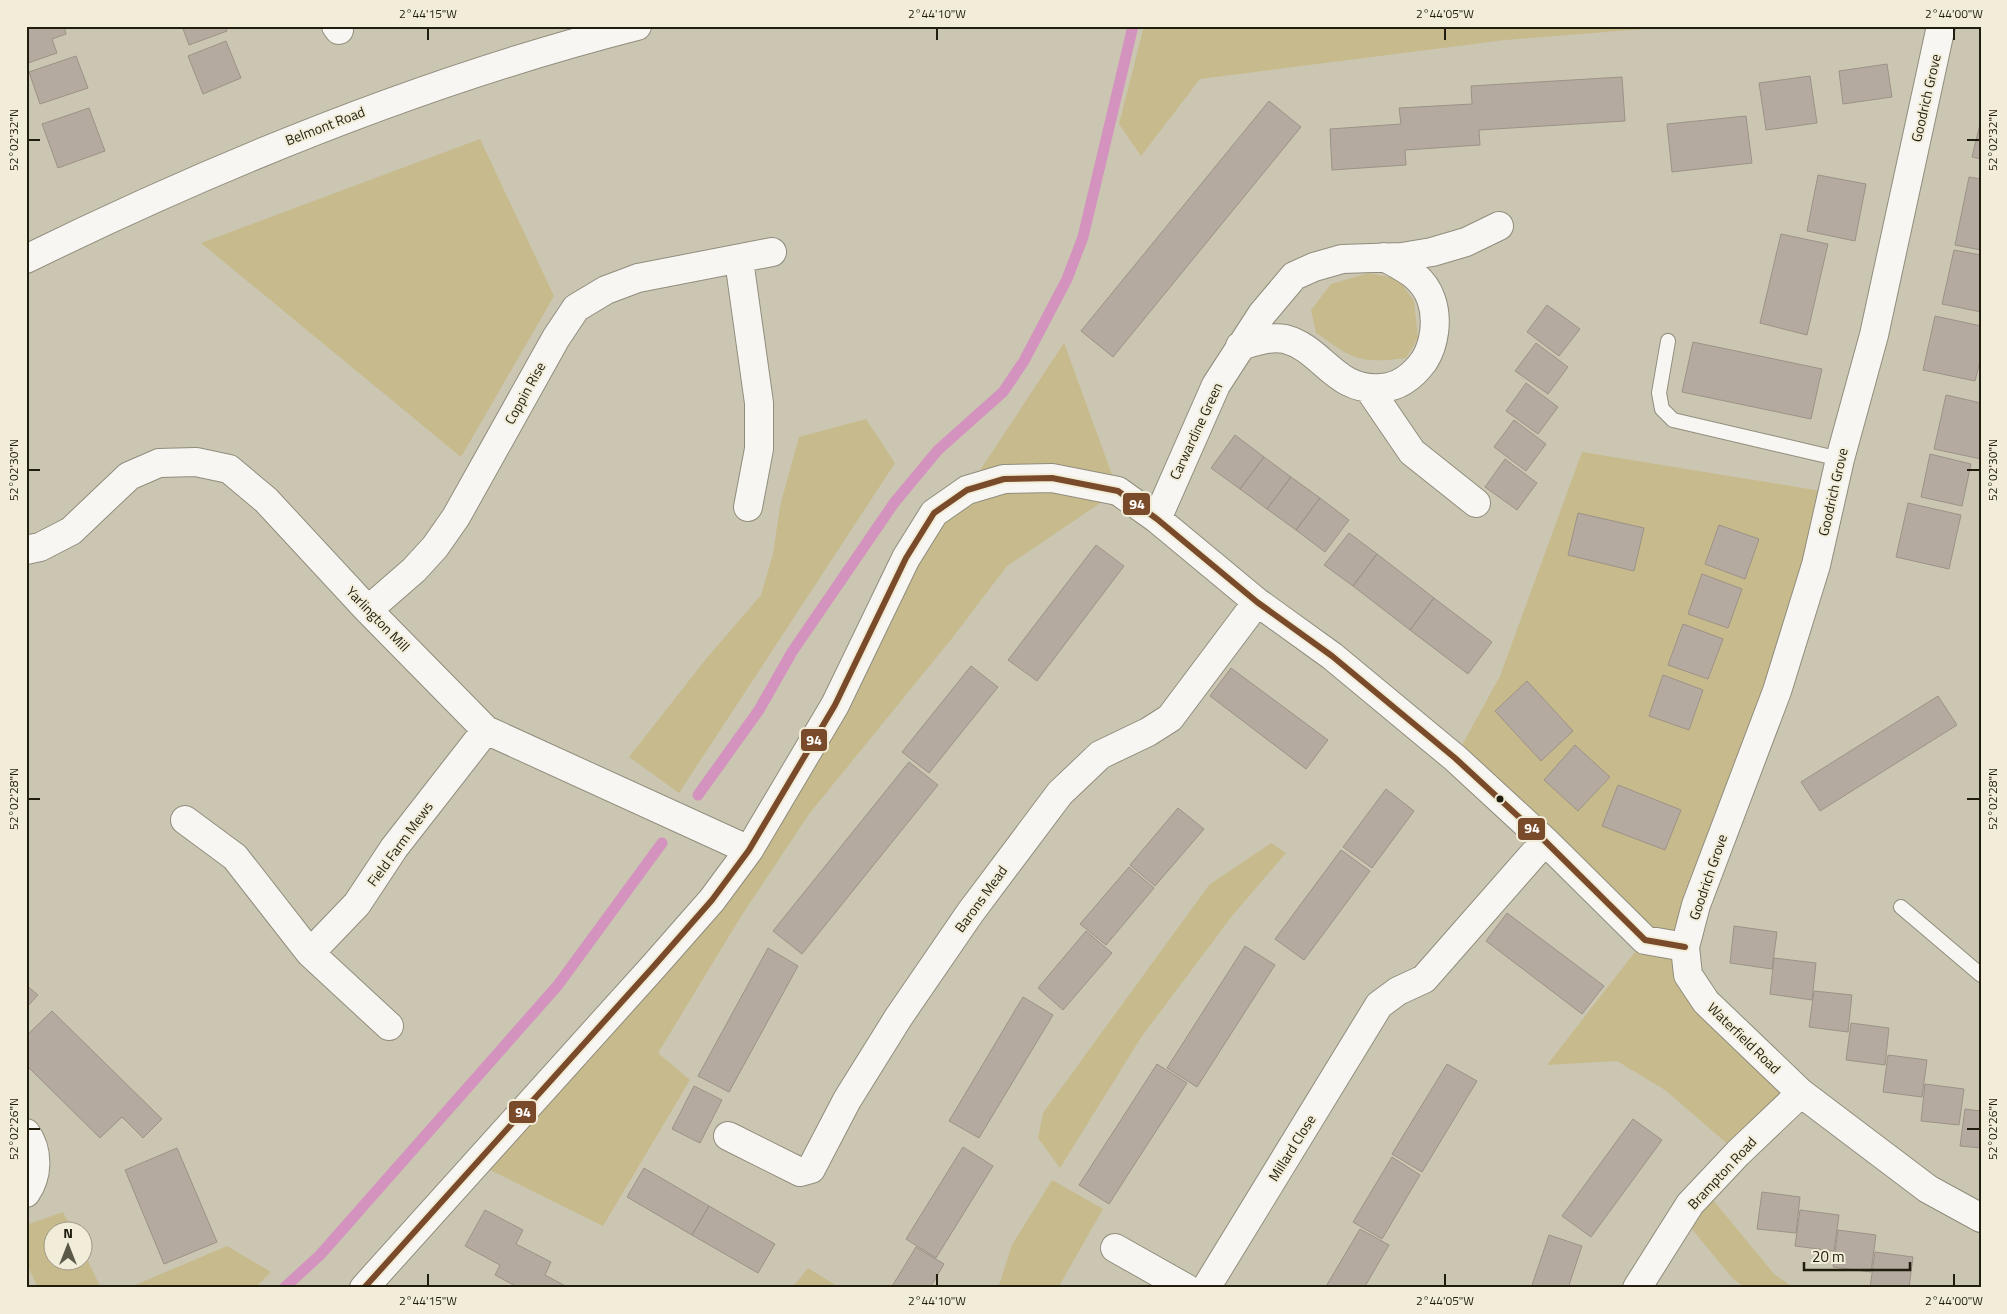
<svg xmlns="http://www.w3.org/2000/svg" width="2007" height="1314" font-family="'Titillium Web',sans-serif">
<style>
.green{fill:#c7ba8c}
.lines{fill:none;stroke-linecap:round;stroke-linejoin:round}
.stream{stroke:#d393be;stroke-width:11}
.building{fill:#b4aa9f;stroke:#9c9287}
.lane-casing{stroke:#918d7d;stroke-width:16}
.street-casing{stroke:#918d7d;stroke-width:30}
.highway-casing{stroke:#918d7d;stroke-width:30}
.lane{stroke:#f7f6f3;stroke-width:14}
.street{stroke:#f7f6f3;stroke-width:28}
.highway{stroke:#f7f6f3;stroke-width:28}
.bus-1-casing{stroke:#f2edd9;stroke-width:10}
.bus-1{stroke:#7a4b2a;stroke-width:6}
.ticks{fill:none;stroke:#201c0e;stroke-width:2}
.bus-dot{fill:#201c0e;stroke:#f2edd9;stroke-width:2}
.labels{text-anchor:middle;stroke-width:4;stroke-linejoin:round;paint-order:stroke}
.street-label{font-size:14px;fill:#201c0e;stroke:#f2edd9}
.line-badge{stroke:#f2edd9;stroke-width:2}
.badge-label{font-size:14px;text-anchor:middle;font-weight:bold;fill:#fff}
.neatline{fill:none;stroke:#201c0e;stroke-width:2}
.ticks-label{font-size:12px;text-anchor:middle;fill:#201c0e}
</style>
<rect width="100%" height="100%" fill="#cbc6b1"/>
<path class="green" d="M1144 26H1681L1505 40 1200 79 1141 156 1119 124Z
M480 139 554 296 461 457 201 243Z
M1369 273 1398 279 1414 301 1418 338 1406 358C1359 364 1353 359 1316 333L1311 310 1331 284Z
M1064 343 1118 491 1007 566 953 637 809 814 740 918 658 1053 690 1080 603 1226 478 1164 712 900 934 513 967 490Z
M866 419 895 463 679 793 629 757 706 659 761 595 773 554 780 506 799 437Z
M1582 452 1834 493 1688 975 1801 1093 1738 1153 1665 1090 1617 1061 1547 1065 1645 939 1455 758 1500 676Z
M1271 843 1286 853 1232 916 1140 1039 1060 1168 1038 1138 1043 1113 1209 885Z
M1052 1180 1103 1209 1058 1288H998L1012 1245Z
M1704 1189 1774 1274 1794 1288H1746L1733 1279 1682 1217Z
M63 1212 73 1231 52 1232V1262H82L83 1251 101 1288H38L26 1262V1225Z
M227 1246 271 1272 255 1288H128Z
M808 1268 840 1288H792Z"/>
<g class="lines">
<path class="stream" d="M698 795 759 710 792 652 894 503 938 450 1003 392 1024 361 1067 279 1083 237 1133 26
M284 1288 320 1255 558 985 662 843"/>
</g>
<path class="building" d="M26 26H64L66 34 52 39 57 53 28 63Z
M182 26H226L227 31 189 45Z
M226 41 241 78 203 94 188 56Z
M76 56 88 88 40 104 29 72Z
M1887 64 1892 97 1843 104 1839 71Z
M1810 76 1817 123 1766 130 1759 83Z
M1622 77 1625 121 1479 130 1480 145 1405 150 1406 165 1332 170 1330 129 1401 124 1399 108 1472 104 1471 86Z
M1269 101 1301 127 1113 357 1081 331Z
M89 108 105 151 58 168 42 124Z
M1746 116 1752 163 1672 172 1667 124Z
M1981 120V159L1972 157Z
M1818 175 1866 184 1855 241 1807 231Z
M1969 177 1981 179V250L1955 245Z
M1781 234 1828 244 1807 335 1760 323Z
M1954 250 1981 255V312L1942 304Z
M1547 305 1580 329 1559 356 1527 332Z
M1935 316 1981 326V357L1975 381 1923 370Z
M1693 342 1822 369 1811 419 1682 392Z
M1536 343 1568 367 1548 394 1515 371Z
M1526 383 1558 407 1538 434 1506 411Z
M1946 395 1981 403V459L1934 449Z
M1514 420 1546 444 1526 471 1494 447Z
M1235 435 1264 457 1240 489 1211 468Z
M1930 454 1971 464 1962 506 1921 497Z
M1264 457 1291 477 1267 509 1240 489Z
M1505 459 1537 483 1517 510 1485 487Z
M1291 477 1320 498 1296 530 1267 509Z
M1320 498 1349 520 1325 552 1296 530Z
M1908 503 1961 515 1949 569 1896 557Z
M1578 513 1644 528 1634 571 1568 555Z
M1719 525 1759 539 1745 579 1705 564Z
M1349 533 1377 554 1353 586 1324 565Z
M1096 545 1124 566 1037 681 1008 660Z
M1377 554 1434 598 1410 630 1353 586Z
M1702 574 1742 589 1728 628 1688 614Z
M1434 598 1492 642 1468 674 1410 630Z
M1683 624 1723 639 1708 679 1668 665Z
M971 666 998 687 929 773 902 752Z
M1231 668 1328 740 1306 769 1210 696Z
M1663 675 1703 690 1689 730 1649 716Z
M1527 681 1573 731 1541 761 1495 711Z
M1938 696 1957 725 1820 811 1801 782Z
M1575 745 1610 777 1578 811 1544 780Z
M909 762 938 785 802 954 773 931Z
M1618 785 1681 810 1665 850 1602 826Z
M1386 789 1414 811 1372 868 1343 847Z
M1178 808 1204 829 1155 886 1130 865Z
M1341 850 1370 871 1304 960 1275 939Z
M1129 867 1154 888 1106 945 1080 924Z
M1507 913 1604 986 1582 1014 1486 941Z
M1734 926 1777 932 1772 969 1730 963Z
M1086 931 1112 953 1063 1010 1038 988Z
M1245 946 1275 965 1197 1087 1167 1068Z
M768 948 798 966 729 1092 698 1076Z
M1774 958 1816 963 1812 1000 1770 994Z
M26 985 38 995 26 1008Z
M1814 991 1852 995 1848 1032 1809 1027Z
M1023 997 1053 1015 979 1138 949 1121Z
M52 1011 162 1119 143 1138 122 1117 100 1138 26 1065V1036Z
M1851 1023 1889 1028 1885 1065 1846 1060Z
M1888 1055 1927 1060 1922 1097 1883 1092Z
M1157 1064 1187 1083 1109 1204 1079 1185Z
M1447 1064 1477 1081 1422 1172 1392 1154Z
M1925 1084 1964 1089 1959 1125 1921 1121Z
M694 1086 722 1100 700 1143 672 1129Z
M1965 1109 1981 1111V1148L1960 1146Z
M1633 1119 1662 1140 1591 1237 1562 1216Z
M963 1147 993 1166 936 1258 906 1239Z
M177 1148 217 1242 164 1264 125 1170Z
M1392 1157 1420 1175 1382 1239 1353 1222Z
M644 1168 709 1206 692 1235 627 1197Z
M1762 1192 1800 1197 1796 1233 1757 1229Z
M709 1206 775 1244 758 1273 692 1235Z
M485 1210 523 1230 516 1244 551 1262 545 1275 569 1288H519L495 1275 500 1265 465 1246Z
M1800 1210 1839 1215 1834 1251 1795 1246Z
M1360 1229 1389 1245 1364 1288H1325Z
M1838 1230 1876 1235 1871 1272 1833 1267Z
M1549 1235 1582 1246 1568 1288H1531Z
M916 1247 944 1264 930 1288H891Z
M1875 1252 1913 1257 1909 1288H1870Z"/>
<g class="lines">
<g class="lane-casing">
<path id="lane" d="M1668 341 1659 393 1662 409 1673 420 1840 459
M1901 907 1981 975"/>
</g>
<g class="street-casing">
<path id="street" d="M336 26 339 30
M1941 26 1874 335 1840 459 1816 565 1777 691 1696 905 1685 947 1688 975 1706 1002 1801 1093 1928 1189 1981 1218
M739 260 759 403V449L748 507
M1240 346C1254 342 1270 336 1285 339 1323 349 1335 392 1381 388 1400 387 1413 376 1424 361 1435 344 1438 318 1431 299 1423 276 1404 268 1384 257
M1369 389 1412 452 1476 503
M1157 519 1216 385 1262 314 1294 276 1314 267 1342 259 1402 257 1432 252 1466 242 1499 226
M26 550 40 547 71 531 129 476 159 463 196 462 229 469 266 500 368 610 486 730 749 850
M368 610 414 570 435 547 456 517 556 338 576 308 606 290 638 278 772 252
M185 820 235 857 310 953 389 1026
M310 953 357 904 394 848 486 730
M26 1133C39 1151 38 1176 26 1193
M728 1136 800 1172 811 1169 847 1100 898 1018 970 913 1060 793 1100 755 1148 732 1170 718 1257 602
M1115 1248 1186 1288
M364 1288 654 966 712 900 749 850 835 705 906 558 934 513 967 490 1004 479 1052 478 1118 491 1157 519 1257 602 1332 656 1455 758 1545 841 1645 940 1685 947
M1206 1288 1379 1005 1398 991 1424 979 1545 841
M1637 1288 1690 1204 1738 1153 1801 1093"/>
</g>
<g class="highway-casing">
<path id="highway" d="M26 259C222 163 425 80 637 26"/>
</g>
<use href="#lane" class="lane"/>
<use href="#street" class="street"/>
<use href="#highway" class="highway"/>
<g class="bus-1-casing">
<path id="bus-1" d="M364 1288 654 966 712 900 749 850 835 705 906 558 934 513 967 490 1004 479 1052 478 1118 491 1157 519 1257 602 1332 656 1455 758 1545 841 1645 940 1685 947"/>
</g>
<use href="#bus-1" class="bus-1"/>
</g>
<path class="ticks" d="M428 28V40M937 28V40M1445 28V40M1954 28V40M28 140H40M1967 140H1980M28 470H40M1967 470H1980M28 799H40M1967 799H1980M28 1129H40M1967 1129H1980M428 1274V1286M937 1274V1286M1445 1274V1286M1954 1274V1286"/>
<circle class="bus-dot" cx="1500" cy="799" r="4.5"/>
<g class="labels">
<g class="street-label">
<text transform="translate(1926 98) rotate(-77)" y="5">Goodrich Grove</text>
<text transform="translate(325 126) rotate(-21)" y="5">Belmont Road</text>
<text transform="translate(525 393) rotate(-61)" y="5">Coppin Rise</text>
<text transform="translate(1196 431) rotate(-65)" y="5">Carwardine Green</text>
<text transform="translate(1833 492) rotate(-77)" y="5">Goodrich Grove</text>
<text transform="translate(378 619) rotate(46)" y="5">Yarlington Mill</text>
<text transform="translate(400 844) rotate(-54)" y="5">Field Farm Mews</text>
<text transform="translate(1708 877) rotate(-71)" y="5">Goodrich Grove</text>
<text transform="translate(981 899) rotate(-54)" y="5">Barons Mead</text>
<text transform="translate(1744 1038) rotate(44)" y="5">Waterfield Road</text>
<text transform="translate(1292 1148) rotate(-58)" y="5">Millard Close</text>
<text transform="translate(1722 1173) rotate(-47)" y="5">Brampton Road</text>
</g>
</g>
<g class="line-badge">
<rect x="1122" y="492" width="29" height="24" rx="5" fill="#7a4b2a"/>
<rect x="800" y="728" width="28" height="24" rx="5" fill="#7a4b2a"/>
<rect x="1517" y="817" width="29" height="24" rx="5" fill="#7a4b2a"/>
<rect x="508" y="1100" width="29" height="24" rx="5" fill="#7a4b2a"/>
</g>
<g class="badge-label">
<text x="1137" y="509">94</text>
<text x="814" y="745">94</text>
<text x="1532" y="833">94</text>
<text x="523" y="1117">94</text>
</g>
<rect width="2007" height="1314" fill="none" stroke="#f2edd9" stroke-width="55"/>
<g transform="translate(68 1246)"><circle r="24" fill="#f2edd9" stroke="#9e9988"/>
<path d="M0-4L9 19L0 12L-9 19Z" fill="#5c5847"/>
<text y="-8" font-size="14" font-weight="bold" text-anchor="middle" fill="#201c0e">N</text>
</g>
<path d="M1804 1262v8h106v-8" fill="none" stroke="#201c0e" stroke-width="2.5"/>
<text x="1812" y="1262" font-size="15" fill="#201c0e" stroke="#f2edd9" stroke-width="4" paint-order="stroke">20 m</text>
<rect x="28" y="28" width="1952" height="1258" class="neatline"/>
<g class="ticks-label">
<text x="428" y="18">2°44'15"W</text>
<text x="937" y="18">2°44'10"W</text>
<text x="1445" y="18">2°44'05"W</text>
<text x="1954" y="18">2°44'00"W</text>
<text transform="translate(14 140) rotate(-90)" y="4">52°02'32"N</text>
<text transform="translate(1993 140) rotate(-90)" y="4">52°02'32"N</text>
<text transform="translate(14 470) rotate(-90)" y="4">52°02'30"N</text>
<text transform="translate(1993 470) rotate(-90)" y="4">52°02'30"N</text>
<text transform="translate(14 799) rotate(-90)" y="4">52°02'28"N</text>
<text transform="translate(1993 799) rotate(-90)" y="4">52°02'28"N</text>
<text transform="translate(14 1129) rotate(-90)" y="4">52°02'26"N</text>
<text transform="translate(1993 1129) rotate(-90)" y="4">52°02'26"N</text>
<text x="428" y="1305">2°44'15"W</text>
<text x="937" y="1305">2°44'10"W</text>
<text x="1445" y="1305">2°44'05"W</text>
<text x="1954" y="1305">2°44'00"W</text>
</g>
</svg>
